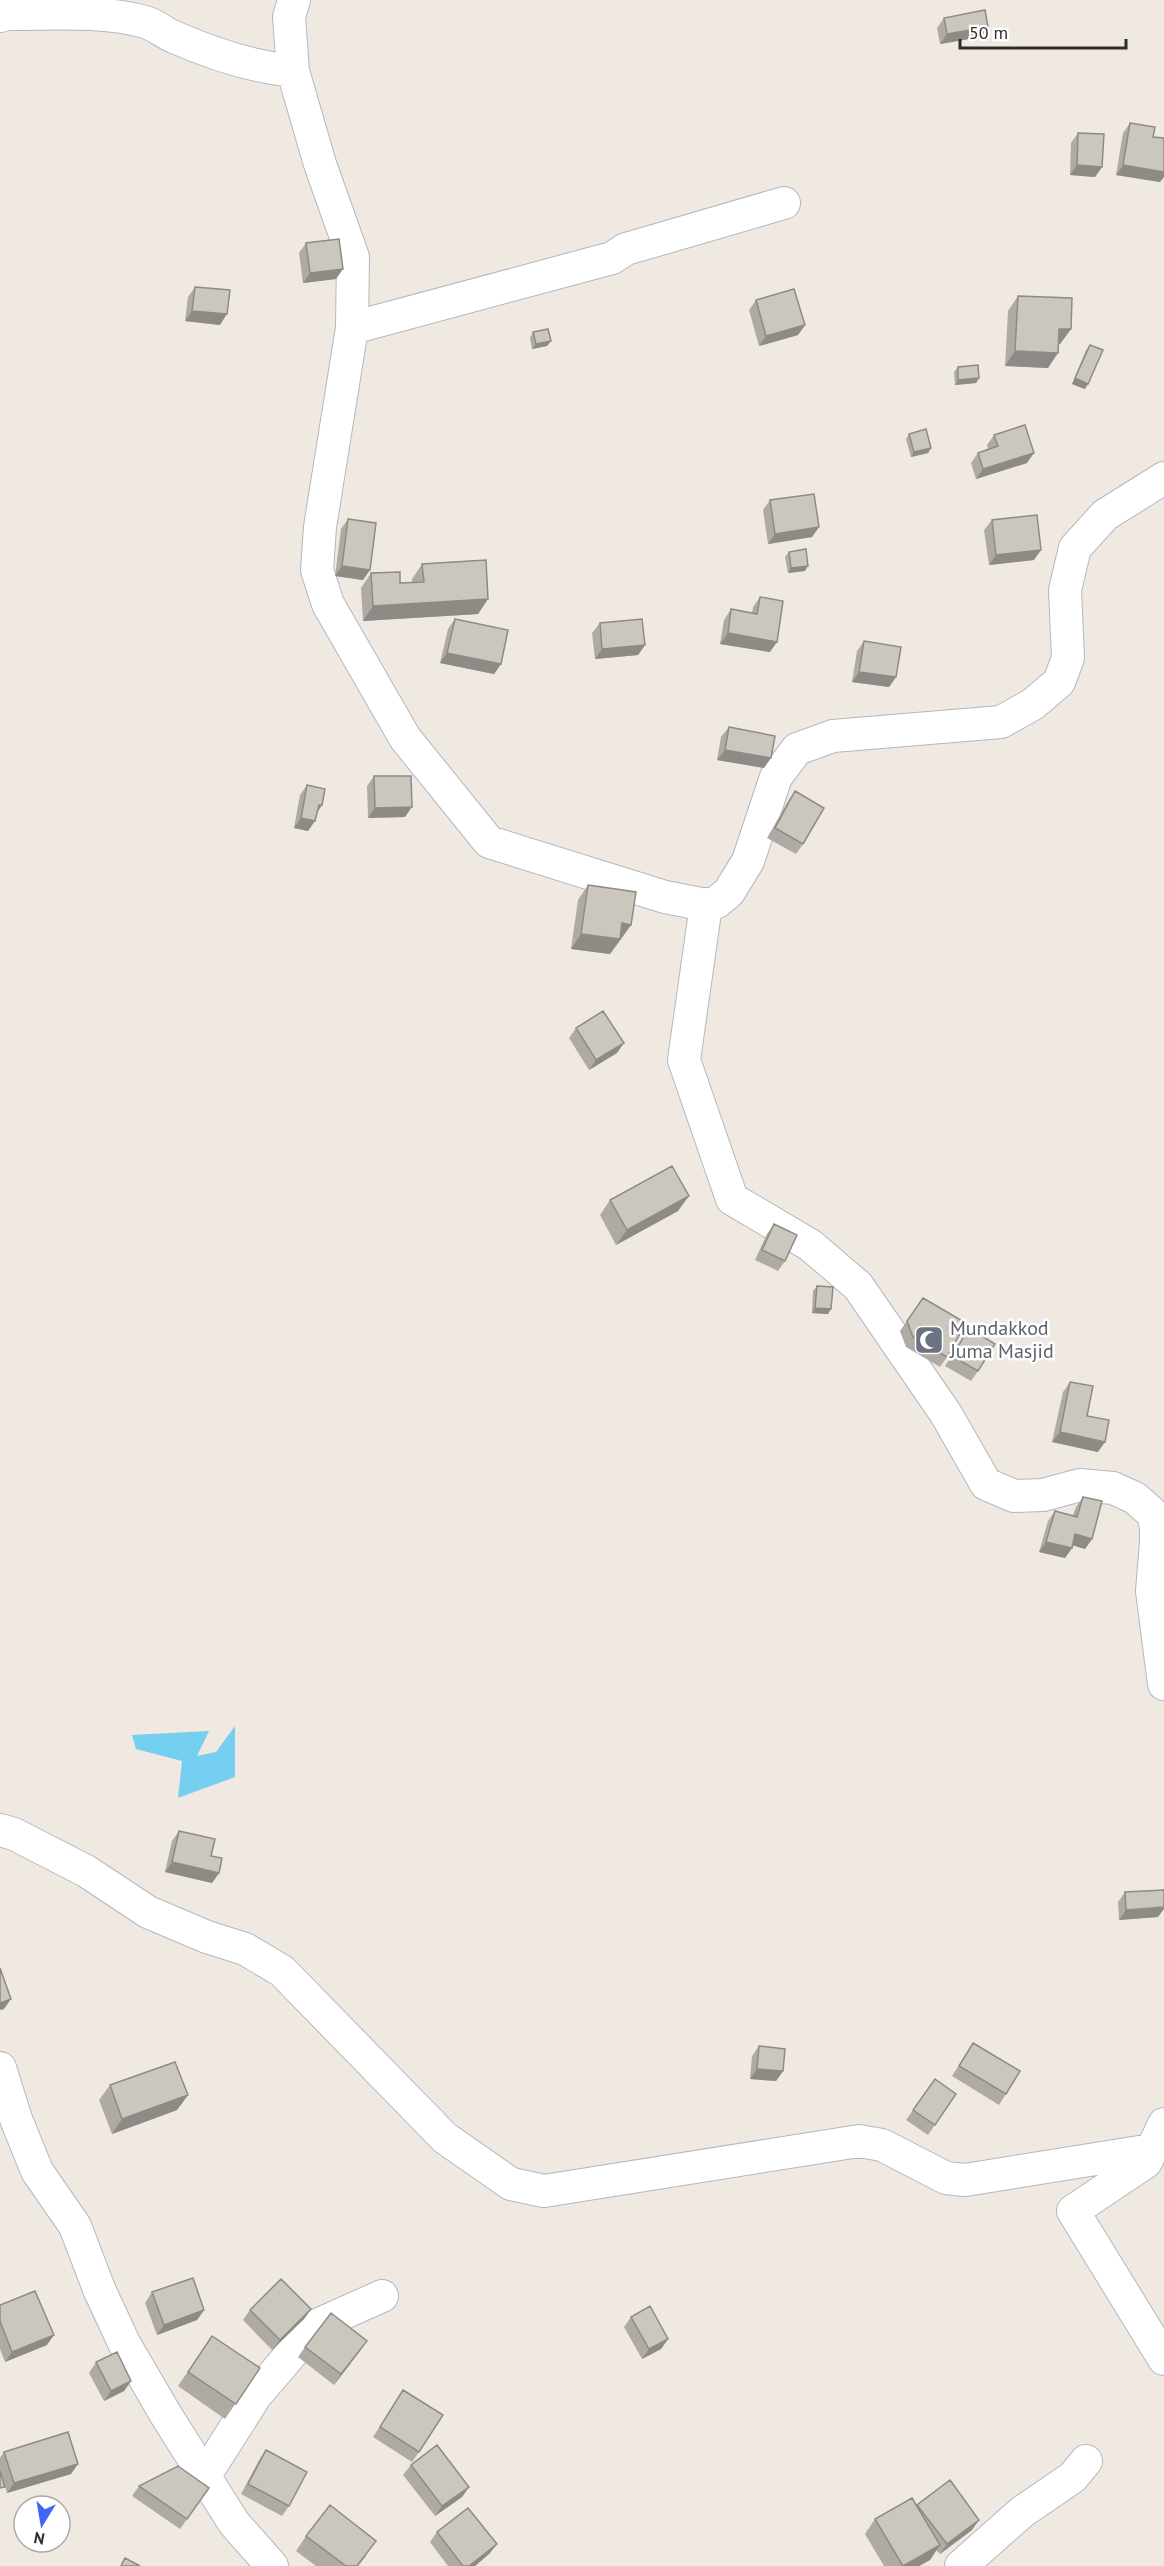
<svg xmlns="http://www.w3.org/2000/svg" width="1164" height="2566" font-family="'PT Sans',sans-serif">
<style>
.water{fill:#75cff0}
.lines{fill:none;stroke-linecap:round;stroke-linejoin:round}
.minor-casing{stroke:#b4b7c1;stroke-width:34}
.minor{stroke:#fff;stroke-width:32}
.wall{fill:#afaba4}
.shaded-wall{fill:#8e8b86}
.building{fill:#cbc7bf;stroke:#8e8b86;stroke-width:1.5}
.labels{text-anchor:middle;stroke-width:5;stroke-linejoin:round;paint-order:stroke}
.worship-label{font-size:20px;fill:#5b616d;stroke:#fff;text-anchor:start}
</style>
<rect width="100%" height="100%" fill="#efe9e1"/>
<path class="water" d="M235 1726V1777L178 1798 182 1761 136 1749 132 1735 209 1731 197 1756 216 1752Z"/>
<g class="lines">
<g class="minor-casing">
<path id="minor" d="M294 0 289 17 293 71 320 164 353 257 352 328 320 527 317 570 328 604 405 738 489 842 665 897 706 905 684 1060 732 1199 810 1245 858 1286 946 1414 986 1484 1014 1496 1043 1495 1080 1485 1113 1488 1135 1498 1152 1513 1156 1526V1542L1152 1591 1164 1684
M0 16 7 14C52 14 102 10 145 22 156 25 164 33 174 37 213 54 251 67 293 71
M352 328 612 258 626 249 784 203
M706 905 717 902 729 892 748 861 776 777 797 749 833 736 1001 722 1033 704 1059 682 1068 658 1065 590 1075 548 1105 515 1164 478
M0 1830 14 1834 86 1871 148 1912 207 1937 245 1949 282 1971 445 2138 511 2184 544 2191 859 2141 882 2145 946 2178 965 2180 1152 2150
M0 2068 16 2119 37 2171 75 2226 99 2289 124 2343 166 2415 234 2523 272 2566
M1164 2124 1146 2162 1073 2211 1164 2359
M204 2477 256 2395 315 2326 382 2296
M961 2566 1022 2512 1073 2477 1086 2461"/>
</g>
<use href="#minor" class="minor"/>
</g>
<path class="wall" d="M944 18 988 27 981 37 940 44 937 28Z
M1130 123 1153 137 1164 138V177L1160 182 1116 175 1123 133Z
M1078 133 1102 167 1095 177 1070 175 1071 143Z
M306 243 336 279 303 283 299 253Z
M195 287 220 325 185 321 188 297Z
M1018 296 1071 329 1060 344H1058L1048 368 1005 366 1008 311Z
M756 300 805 325 798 335 759 346 749 310Z
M533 332 551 341 547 346 532 349 530 338Z
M1090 345 1085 389 1072 384 1086 350Z
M958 367 979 378 976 383 955 385 954 372Z
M909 434 931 448 928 453 911 457 906 439Z
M994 435 1027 463 976 479 971 463 978 453 988 449 987 445Z
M770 500 819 527 812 537 768 544 763 510Z
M348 519 370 570 363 580 335 576 341 529Z
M992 520 1034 560 989 565 984 530Z
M789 552 805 571 788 573 785 557Z
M422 564 488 599 478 614 363 621 361 588 371 573 400 583 412 582V579Z
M760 597 770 652 720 644 724 620 731 609 752 613 753 607Z
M455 619 501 664 494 674 440 663 448 629Z
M600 623 645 645 638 655 595 659 592 633Z
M864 641 896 677 889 687 852 682 857 651Z
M729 727 764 768 717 760 721 737Z
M374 776 405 817 368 818 367 786Z
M307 785 322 805 317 813 308 831 294 828 300 795Z
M795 791 803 844 796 854 767 838 788 801Z
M588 885 631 925 610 954 571 949 578 900Z
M576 1028 617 1053 589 1070 569 1038Z
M610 1200 678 1211 616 1245 600 1215Z
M774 1224 785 1261 778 1271 755 1260 767 1234Z
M817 1286 828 1314 812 1313 813 1291Z
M923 1298 947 1357 940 1367 906 1347 900 1331Z
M969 1328 978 1371 971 1381 945 1366Z
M1070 1382 1087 1416 1098 1452 1052 1442 1063 1392Z
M1083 1497 1092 1539 1085 1549 1073 1545 1072 1548 1065 1558 1039 1552 1048 1521 1055 1511 1073 1515 1076 1507Z
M179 1831 211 1856 219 1873 212 1883 165 1872 172 1841Z
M1125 1892 1158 1917 1119 1920 1118 1902Z
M973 2043 1006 2094 999 2105 952 2076Z
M759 2046 783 2071 776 2081 750 2079 752 2056Z
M935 2079 956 2094 928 2135 906 2120Z
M110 2085 188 2095 177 2110 112 2134 99 2100Z
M152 2292 204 2310 197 2320 157 2335 145 2303Z
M0 2305 47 2345 5 2362 0 2349Z
M311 2309 304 2319 272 2350 243 2320 250 2310Z
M631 2317 668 2339 661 2349 642 2359 624 2327Z
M212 2336 260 2368 225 2419 178 2386Z
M367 2341 334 2385 298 2357 305 2347Z
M96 2362 131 2381 124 2391 104 2401 89 2373Z
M403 2390 419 2452 412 2462 373 2437Z
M266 2450 289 2506 282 2516 241 2494 259 2460Z
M4 2452 71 2474 7 2493 0 2470V2458Z
M411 2465 469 2487 462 2497 435 2516 403 2475Z
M950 2480 972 2530 940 2554 936 2550 930 2560 919 2566H884L865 2534 875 2519 917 2505Z
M139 2486 209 2488 180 2529 132 2496Z
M437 2532 497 2544 489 2554 475 2566H448L430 2542Z
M306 2536 366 2556 358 2566H316L296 2551Z"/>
<path class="shaded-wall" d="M988 27 981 37 940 44 947 34Z
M1077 165 1102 167 1095 177 1070 175Z
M1123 165 1164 172V177L1160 182 1116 175Z
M343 269 336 279 303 283 310 273Z
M192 311 227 314 220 325 185 321Z
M805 325 798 335 759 346 766 336Z
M1059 329H1071L1060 344 1049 343Z
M551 341 547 346 532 349 536 344Z
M1015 351 1058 353 1048 368 1005 366Z
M979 378 976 383 955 385 958 380Z
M1075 378 1088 384 1085 389 1072 384Z
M931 448 928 453 911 457 914 452Z
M1034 453 1027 463 976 479 983 469Z
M819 527 812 537 768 544 775 534Z
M1041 550 1034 560 989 565 996 555Z
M342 566 370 570 363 580 335 576Z
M808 566 805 571 788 573 791 568Z
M488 599 478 614 363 621 373 606Z
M728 633 777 642 770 652 720 644Z
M645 645 638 655 595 659 602 649Z
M447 653 501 664 494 674 440 663Z
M859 672 896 677 889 687 852 682Z
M725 750 771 758 764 768 717 760Z
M319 805H322L315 815Z
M412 807 405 817 368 818 375 808Z
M301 818 315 821 308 831 294 828Z
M622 923 631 925 610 954 571 949 581 934Z
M624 1043 617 1053 589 1070 596 1060Z
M689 1196 678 1211 616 1245 627 1230Z
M815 1308 831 1309 828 1314 812 1313Z
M1060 1432 1105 1442 1098 1452 1052 1442Z
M1075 1534 1092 1539 1085 1549 1068 1544Z
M1046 1542 1072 1548 1065 1558 1039 1552Z
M172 1862 219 1873 212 1883 165 1872Z
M1164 1907V1909L1158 1917 1119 1920 1126 1910Z
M11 1999 4 2009 0 2010V2003Z
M757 2069 783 2071 776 2081 750 2079Z
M188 2095 177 2110 112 2134 122 2119Z
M311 2309 304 2319 272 2350 280 2340Z
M204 2310 197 2320 157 2335 164 2325Z
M54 2335 47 2345 5 2362 12 2352Z
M668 2339 661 2349 642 2359 649 2349Z
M367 2341 360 2351 334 2385 341 2374Z
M131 2381 124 2391 104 2401 111 2391Z
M78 2464 71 2474 7 2493 14 2483Z
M469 2487 462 2497 435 2516 442 2506Z
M979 2520 972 2530 940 2554 947 2544Z
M497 2544 489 2554 475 2566H469Z
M940 2545 930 2560 919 2566H904Z"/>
<path class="building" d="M985 10 988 27 947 34 944 18Z
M1130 123 1155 127 1153 137 1164 138V172L1123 165Z
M1078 133 1104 134 1102 167 1077 165Z
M339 239 343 269 310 273 306 243Z
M195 287 230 290 227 314 192 311Z
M794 289 805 325 766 336 756 300Z
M1018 296 1072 298 1071 329H1059L1058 353 1015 351Z
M548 329 551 341 536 344 533 332Z
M1090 345 1103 350 1088 384 1075 378Z
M978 365 979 378 958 380V367Z
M1025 425 1034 453 983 469 978 453 998 446 994 435Z
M926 429 931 448 914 452 909 434Z
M814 494 819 527 775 534 770 500Z
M1037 515 1041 550 996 555 992 520Z
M348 519 376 523 370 570 342 566Z
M806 549 808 566 791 568 789 552Z
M486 560 488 599 373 606 371 573 400 572V583L424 582 422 564Z
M760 597 783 601 777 642 728 633 731 609 757 614Z
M455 619 508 630 501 664 447 653Z
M642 619 645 645 602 649 600 623Z
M864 641 901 647 896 677 859 672Z
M729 727 775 736 771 758 725 750Z
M374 776H411L412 807 375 808Z
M307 785 325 789 322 805H319L315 821 301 818Z
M795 791 824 808 803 844 775 828Z
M588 885 636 892 631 925 622 923 620 939 581 934Z
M603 1011 624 1043 596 1060 576 1028Z
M672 1166 689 1196 627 1230 610 1200Z
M774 1224 797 1235 785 1261 762 1250Z
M817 1286 833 1287 831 1309 815 1308Z
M923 1298 966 1323 947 1357 913 1337 907 1321Z
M969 1328 995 1344 978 1371 952 1356Z
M1070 1382 1093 1386 1087 1416 1109 1420 1105 1442 1060 1432Z
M1083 1497 1102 1501 1092 1539 1075 1534 1072 1548 1046 1542 1055 1511 1077 1517Z
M179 1831 215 1839 211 1856 222 1858 219 1873 172 1862Z
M1164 1890V1907L1126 1910 1125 1892Z
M0 1968 11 1999 0 2003Z
M973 2043 1020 2071 1006 2094 959 2066Z
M759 2046 785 2049 783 2071 757 2069Z
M175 2062 188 2095 122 2119 110 2085Z
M935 2079 956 2094 935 2125 913 2110Z
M193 2278 204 2310 164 2325 152 2292Z
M281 2279 311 2309 280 2340 250 2310Z
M35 2291 54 2335 12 2352 0 2321V2305Z
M650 2306 668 2339 649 2349 631 2317Z
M331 2313 367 2341 341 2374 305 2347Z
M212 2336 260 2368 236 2404 188 2372Z
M117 2352 131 2381 111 2391 96 2362Z
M403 2390 443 2415 419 2452 380 2427Z
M68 2432 78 2464 14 2483 4 2452Z
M437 2445 469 2487 442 2506 411 2465Z
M266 2450 307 2472 289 2506 248 2484Z
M178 2466 209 2488 187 2519 139 2486Z
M0 2471 5 2487 0 2488Z
M950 2480 979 2520 947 2544 917 2505Z
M912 2498 940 2545 903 2566 875 2519Z
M330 2505 376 2541 357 2566H346L306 2536Z
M468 2508 497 2544 469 2566H463L437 2532Z
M125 2558 140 2566H121Z"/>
<defs>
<g id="mosque-square" transform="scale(1.5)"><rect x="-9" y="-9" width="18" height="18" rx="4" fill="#6b7280" stroke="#fff"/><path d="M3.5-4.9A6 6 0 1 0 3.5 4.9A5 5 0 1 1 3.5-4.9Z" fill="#fff"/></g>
</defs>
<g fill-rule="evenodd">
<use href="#mosque-square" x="929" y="1340"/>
</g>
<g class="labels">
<g class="worship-label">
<text x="950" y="1335">Mundakkod<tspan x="950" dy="23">Juma Masjid</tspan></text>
</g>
</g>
<g transform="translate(42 2524) rotate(191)"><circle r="28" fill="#ffffff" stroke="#ababab" stroke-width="1.5"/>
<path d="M0-4.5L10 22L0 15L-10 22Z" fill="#4264fb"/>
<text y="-9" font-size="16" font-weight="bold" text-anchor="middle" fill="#2e2e2e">N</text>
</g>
<path d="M960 39v9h166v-9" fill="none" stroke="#2e2e2e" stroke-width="3"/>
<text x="969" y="39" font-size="18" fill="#2e2e2e" stroke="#ffffff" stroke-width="4.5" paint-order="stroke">50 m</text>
</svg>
